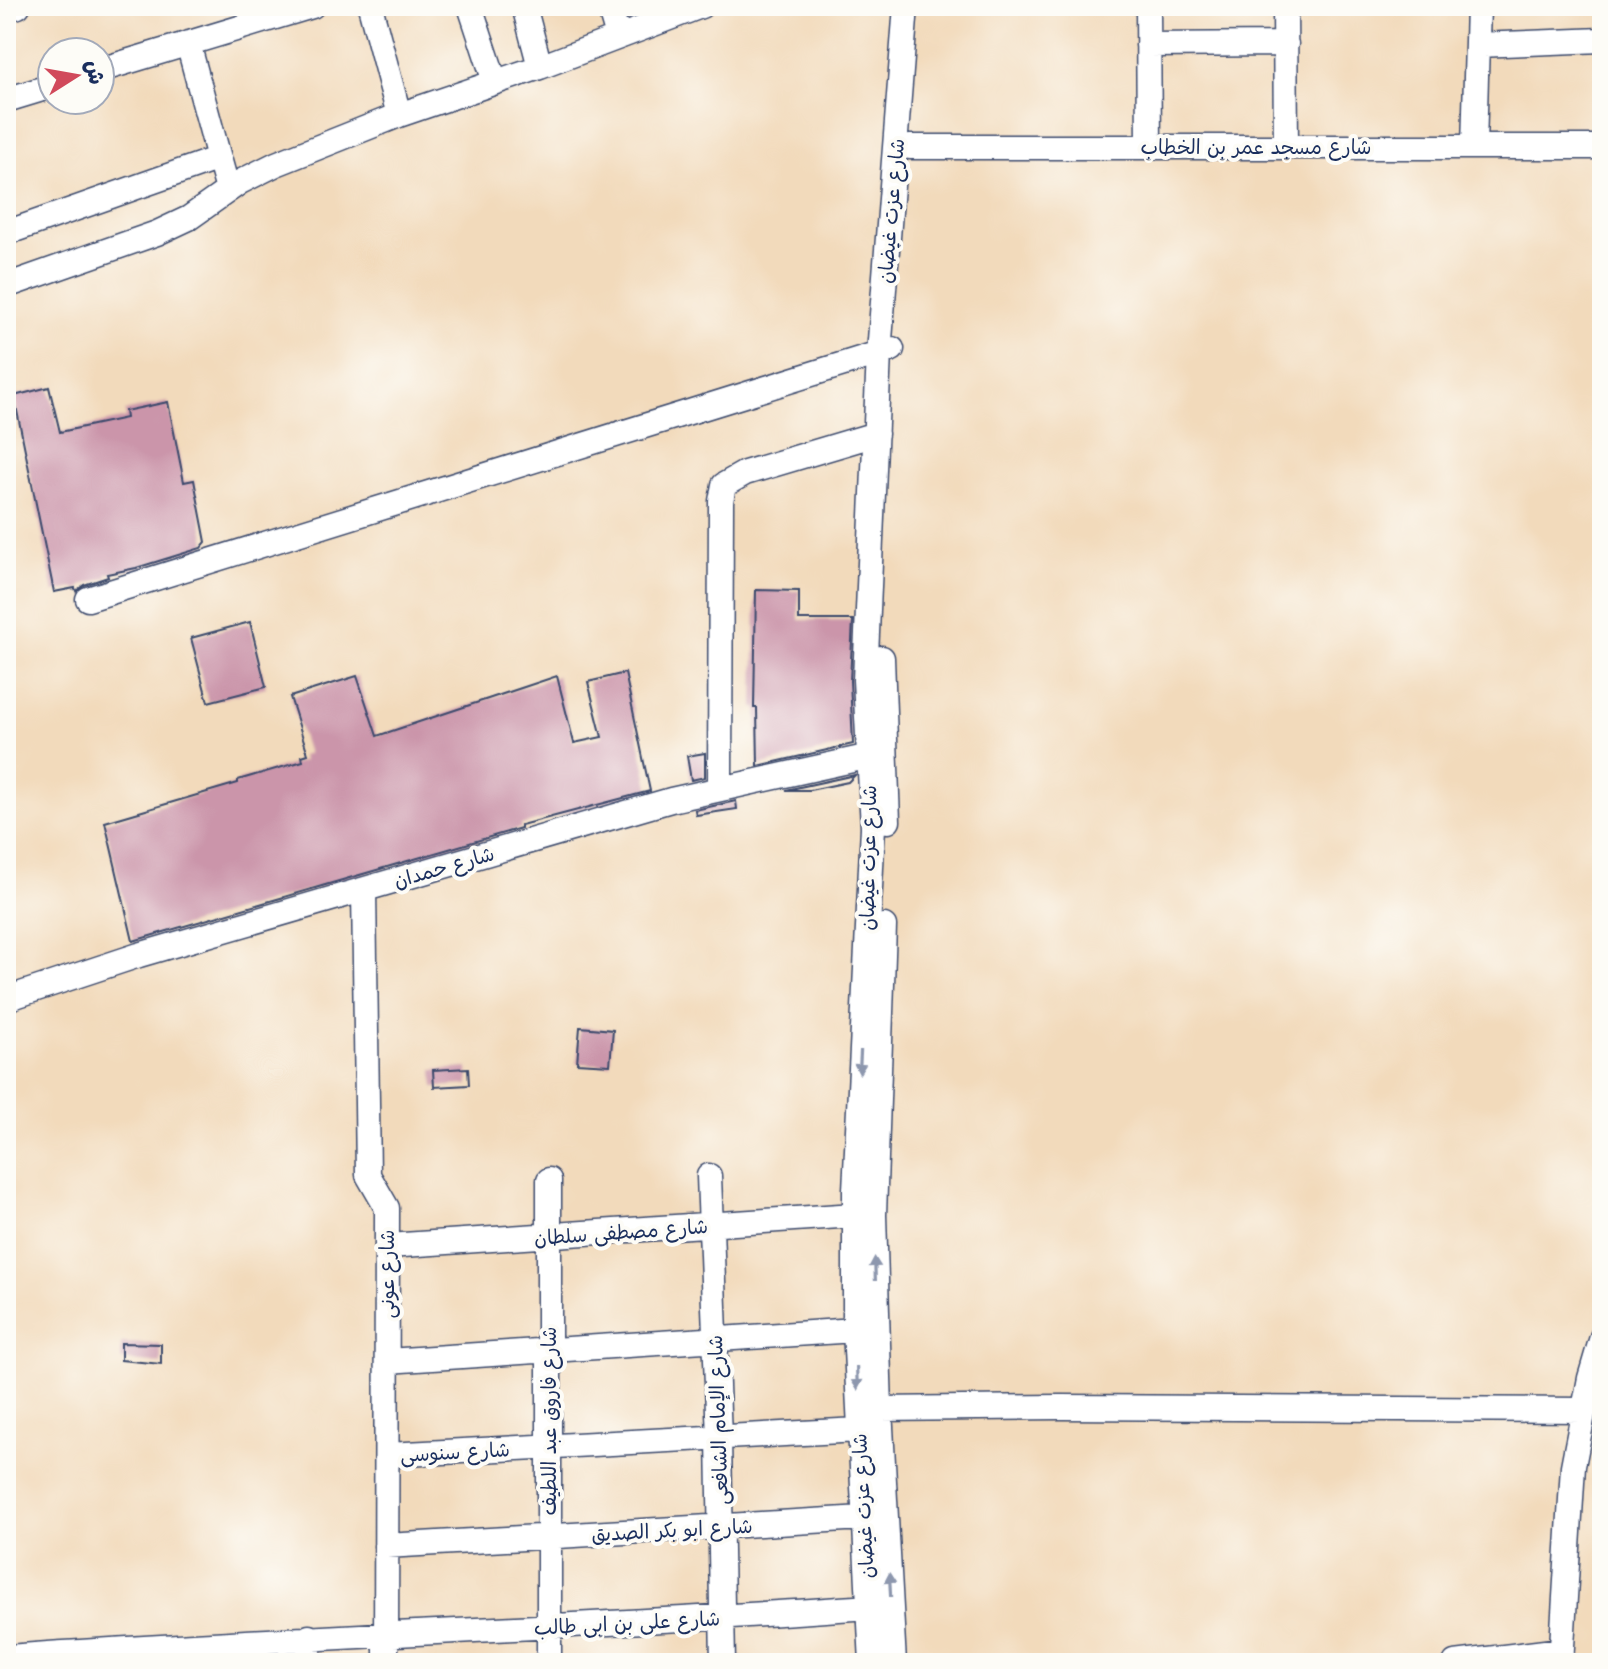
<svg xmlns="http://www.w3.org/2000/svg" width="1608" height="1669" font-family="Mali,'Playpen Sans Arabic',sans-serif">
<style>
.building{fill:#cb95aa}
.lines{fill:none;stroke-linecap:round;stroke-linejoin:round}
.minor-casing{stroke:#3b496c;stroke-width:27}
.minor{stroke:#fff;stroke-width:24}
.oneway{fill:#8d97ae}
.labels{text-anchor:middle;stroke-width:8;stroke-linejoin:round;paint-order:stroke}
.street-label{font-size:20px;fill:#1b2f5e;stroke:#fdfcf7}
</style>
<rect width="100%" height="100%" fill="#fdfcf7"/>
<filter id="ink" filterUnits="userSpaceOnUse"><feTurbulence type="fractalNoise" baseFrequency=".0125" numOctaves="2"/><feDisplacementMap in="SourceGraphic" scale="16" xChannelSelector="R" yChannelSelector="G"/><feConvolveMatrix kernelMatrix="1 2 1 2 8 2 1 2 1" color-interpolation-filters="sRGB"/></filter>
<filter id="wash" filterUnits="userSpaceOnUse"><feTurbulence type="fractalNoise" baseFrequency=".006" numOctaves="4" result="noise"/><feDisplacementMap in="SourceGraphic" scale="32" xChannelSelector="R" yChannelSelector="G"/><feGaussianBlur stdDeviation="1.8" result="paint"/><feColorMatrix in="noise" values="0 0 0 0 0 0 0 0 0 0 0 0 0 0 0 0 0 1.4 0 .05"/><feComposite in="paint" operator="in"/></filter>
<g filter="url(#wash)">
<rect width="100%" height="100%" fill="#f2dabb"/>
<g id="blocks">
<path class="building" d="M49 387 60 432 126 418 125 411 168 402 184 482 194 480 206 542 201 548 136 568 107 574 108 577 84 585 76 591 75 588 54 592 14 396Z
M756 590 799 591V620H853L850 681 853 744 758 766 757 708H754Z
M250 622 266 687 208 702 191 638Z
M625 673 650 791 521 825V828L133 941 105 822 238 783V780L303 761 302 756 308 754 290 697 357 676 377 736 557 676 574 743 602 737 588 682Z
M705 753V777L691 780 687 756Z
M855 775 848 782 810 790H786Z
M736 801 737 809 696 815 695 810Z
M580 1027 613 1030 610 1065 577 1063Z
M468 1068 469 1085 434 1087 433 1070Z
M121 1343 161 1344V1364L121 1360Z"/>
</g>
</g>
<g filter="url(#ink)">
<use href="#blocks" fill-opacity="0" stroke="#3b496c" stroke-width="2"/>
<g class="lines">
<g class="minor-casing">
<path id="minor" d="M370 6 399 115
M470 6 495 82
M524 6 540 67
M609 6 618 37
M1148 6 1149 147
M1285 6 1286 147
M6 10 18 6
M188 43 219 158
M1148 45 1286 44
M1477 45 1602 40
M100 70 312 6
M6 100 52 86
M910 147H1602
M1474 147 1478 6
M6 233 219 158 228 190
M6 286 157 233 189 218 240 182 276 164 399 115 540 67 701 6
M88 599 892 349
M882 658 888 821
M720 789 721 501 724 485 745 473 876 434
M364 890 368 1175 387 1208 386 1663
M884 926 874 1215 880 1409 894 1663
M6 999 139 955 671 800 884 753
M709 1176 719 1438 723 1663
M388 1246 855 1215
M387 1361 855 1330
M880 1409 1061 1407 1583 1410
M387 1455 859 1430
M386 1546 863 1518
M309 1637V1663
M6 1657C293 1636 581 1628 868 1607
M549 1663V1180
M872 1663 855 1330V1190L873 827 865 680 879 353 906 6
M1455 1663 1561 1650
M1561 1663 1573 1466 1590 1378 1602 1337"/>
</g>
<use href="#minor" class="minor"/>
</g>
<defs><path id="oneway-solid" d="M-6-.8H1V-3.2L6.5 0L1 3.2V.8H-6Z" transform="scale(2)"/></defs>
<g class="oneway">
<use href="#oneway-solid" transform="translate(860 1062) rotate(93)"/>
<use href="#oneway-solid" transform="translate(875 1269) rotate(-92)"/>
<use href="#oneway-solid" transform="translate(857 1378) rotate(88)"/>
<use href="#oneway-solid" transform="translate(890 1585) rotate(-93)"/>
</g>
</g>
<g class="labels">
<g class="street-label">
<text x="1256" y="154">شارع مسجد عمر بن الخطاب</text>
<text transform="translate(891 211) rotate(-85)" y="7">شارع عزت غيضان</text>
<text transform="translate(868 858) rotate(-89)" y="7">شارع عزت غيضان</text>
<text transform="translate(444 867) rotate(-16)" y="7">شارع حمدان</text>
<text transform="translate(621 1232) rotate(-4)" y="7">شارع مصطفى سلطان</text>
<text transform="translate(387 1274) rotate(-90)" y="7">شارع عونى</text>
<text transform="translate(718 1420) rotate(-92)" y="7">شارع الإمام الشافعى</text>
<text transform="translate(549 1421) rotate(-90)" y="7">شارع فاروق عبد اللطيف</text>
<text transform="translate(455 1452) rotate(-3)" y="7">شارع سنوسى</text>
<text transform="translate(863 1506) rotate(-93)" y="7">شارع عزت غيضان</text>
<text transform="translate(672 1530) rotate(-3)" y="7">شارع ابو بكر الصديق</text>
<text transform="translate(627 1623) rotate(-3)" y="7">شارع على بن ابى طالب</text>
</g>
</g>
<rect width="1608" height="1669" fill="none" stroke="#fdfcf7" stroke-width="32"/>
<g transform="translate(76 76) rotate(79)"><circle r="38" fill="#fdfcf7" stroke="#a3aaba" stroke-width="2"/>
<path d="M0-6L14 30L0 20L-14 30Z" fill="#d1495b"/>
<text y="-12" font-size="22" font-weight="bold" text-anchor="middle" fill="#1b2f5e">ش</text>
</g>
</svg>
